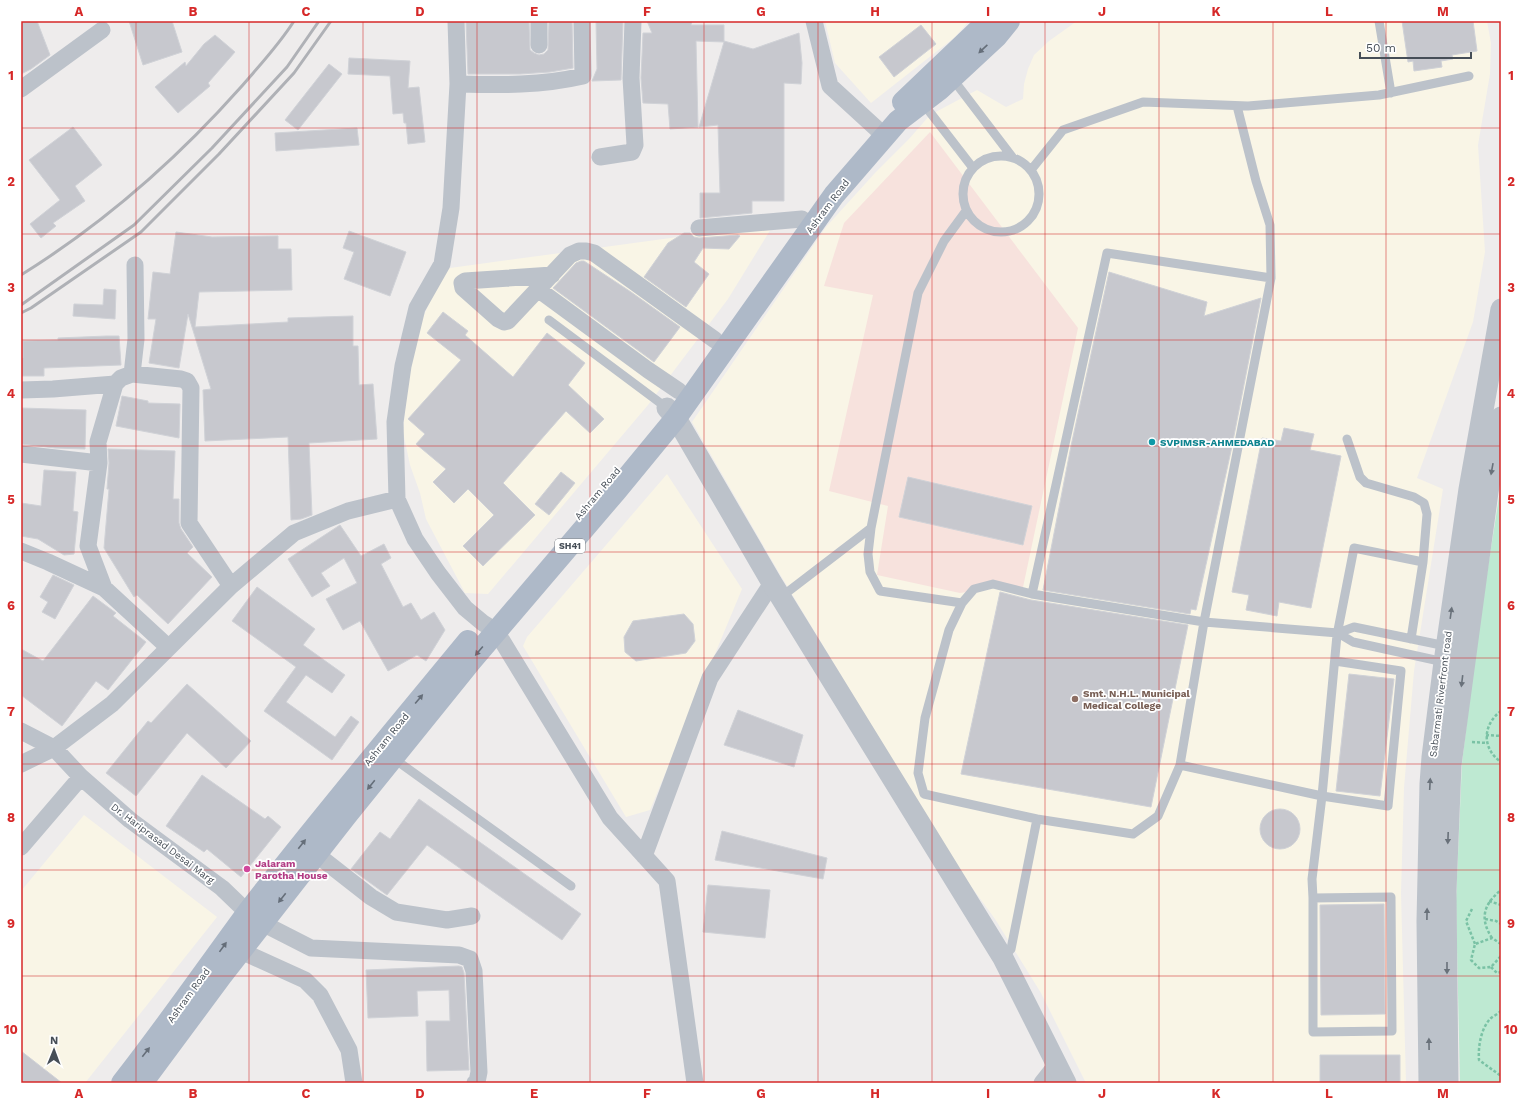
<svg xmlns="http://www.w3.org/2000/svg" width="1522" height="1104" font-family="'Work Sans',sans-serif">
<style>
.commercial{fill:#f9f5e6}
.medical{fill:#f7e2dd}
.green{fill:#bee9d2}
.building{fill:#c7c8ce;stroke:#d0d2d7}
.lines{fill:none;stroke-linecap:round;stroke-linejoin:round}
.path{stroke:#7ac2a5;stroke-width:2.5;stroke-dasharray:3 2;stroke-linecap:butt}
.service{stroke:#bcc2ca;stroke-width:9}
.minor{stroke:#bcc2ca;stroke-width:17}
.tertiary{stroke:#bcc2ca;stroke-width:21}
.primary{stroke:#aeb9c8;stroke-width:22}
.rail{stroke:#afb1b6;stroke-width:3}
.oneway{fill:#656e79}
.oneway2{fill:#69717a}
.grid{fill:none;stroke:#d62828;stroke-width:1;stroke-opacity:0.55}
.culture-dot{fill:#0f9aa8;stroke:#fff;stroke-width:1.5}
.education-dot{fill:#8d6e63;stroke:#fff;stroke-width:1.5}
.hotel-dot{fill:#d1479c;stroke:#fff;stroke-width:1.5}
.labels{text-anchor:middle;stroke-width:3.5;stroke-linejoin:round;paint-order:stroke}
.shield{fill:#fff;stroke:#7e8389;stroke-width:1}
.shield-label{font-size:9px;font-weight:bold;fill:#464e57}
.street-label{font-size:10px;fill:#464e57;stroke:#fff}
.culture-label{font-size:10px;font-weight:bold;fill:#0d838f;stroke:#fff;text-anchor:start}
.education-label{font-size:10px;font-weight:bold;fill:#785e54;stroke:#fff;text-anchor:start}
.hotel-label{font-size:10px;font-weight:bold;fill:#b23c85;stroke:#fff;text-anchor:start}
.neatline{fill:none;stroke:#d62828;stroke-width:1.5}
.grid-label{font-size:13px;text-anchor:middle;font-weight:bold;fill:#d62828}
</style>
<rect width="100%" height="100%" fill="#eeecec"/>
<path class="commercial" d="M825 21H969L955 37 871 103 835 63Z
M1077 21H1487L1491 43 1490 74 1478 145 1485 252 1473 322 1417 478 1443 489 1414 671 1404 788 1401 893 1406 1083H1086L1041 993 995 919 957 867 778 571 692 422 826 227 875 173 909 139 930 115 977 90 1006 107 1023 99 1024 84 1028 69 1034 55 1049 41Z
M774 224 728 299 648 405 488 594 465 593 426 519 420 493 410 465 403 432 407 387 417 331 444 270 450 268Z
M667 474 742 589 650 810 626 817 523 646 527 637Z
M84 815 217 917 85 1083H21V891Z"/>
<path class="medical" d="M930 132 1078 328 1022 592 1000 587 960 593 877 575 888 506 829 491 873 295 824 286 844 223Z"/>
<path class="green" d="M1501 484V1083H1460L1456 901 1462 763 1477 638Z"/>
<path class="building" d="M21 21H37L50 55 31 69 21 74Z
M129 21H172L182 52 143 65Z
M466 21H529L530 50 534 53 539 55 544 54 548 50 549 21H572L573 68 550 72 520 74H468Z
M596 21H623L621 80 592 81 597 69Z
M647 21H692L691 25H724V41L753 49 799 33 802 63 801 84 784 83V201H752V213L700 218V193H720L718 125 699 127 724 42 696 41 698 127 670 129 668 104 643 103 641 78 643 33H652Z
M1402 21H1473L1477 51 1452 55 1453 59 1441 61 1442 67 1414 71 1413 61 1408 62Z
M921 25 936 44 894 77 879 57Z
M215 35 235 52 208 83 210 86 178 113 155 87 185 62 186 66 204 44Z
M349 58 410 61 408 88 419 87 425 142 408 144 406 123H404L403 113 393 114 390 76 348 74Z
M329 64 342 74 298 130 285 120Z
M73 127 102 165 75 186 85 201 53 223 56 226 41 238 30 224 60 200 29 160Z
M357 128 359 145 276 151 275 133Z
M349 231 406 252 390 296 344 279 354 252 343 248Z
M176 232 212 237 278 236V249H291L292 290 199 292 195 327 288 322V318L353 316V346H358L359 385 373 384 377 439 309 443 312 515 301 519 291 520 288 437 205 441 203 390 211 389 188 314 179 368 149 363 156 319H148L153 272 170 274Z
M684 233H690L694 237 699 238 738 235 740 236 729 249 703 248 694 262 709 274 686 307 644 277 668 243Z
M581 261H584L631 292 680 327 654 362 553 288 576 263Z
M1109 272 1207 302 1204 316 1261 298 1231 451 1196 610 1191 609 1190 614 1043 590 1071 446Z
M104 289 116 290 115 319 73 316 74 304 103 305Z
M443 312 468 331 465 335 513 377 547 333 585 363 568 385 604 419 590 433 566 411 503 483 535 515 483 566 463 546 494 515 468 489 454 503 433 482 446 469 416 444 425 434 408 419 461 360 427 333Z
M107 336H119L121 365 44 368V376H21V358H23V341L58 340V338Z
M122 396 148 401V403L180 404 179 438 116 426Z
M21 408 86 410 85 449 55 448 21 444Z
M1284 428 1314 434 1310 450 1341 456 1311 608 1279 602 1277 616 1246 610 1249 595 1232 592 1262 438 1281 441Z
M108 449 175 451 173 499H179V523L181 529 193 547 187 553 212 577 168 624 137 595 134 597 104 548 109 489H107L109 463Z
M44 470 76 472 73 511 78 512 74 554 64 555 38 539 21 536V503L41 506Z
M561 472 575 483 549 515 535 504Z
M908 477 1032 506 1023 545 899 517Z
M340 525 361 556 384 544 391 558 381 564 403 607 411 603 421 620 434 612 445 630 426 661 417 655 388 671 360 621 343 630 326 599 357 583 344 558 321 573 330 586 312 597 288 559Z
M53 575 74 585 55 619 42 612 48 602 40 597Z
M257 587 315 629 303 645 345 675 332 693 306 675 286 702 335 737 351 716 359 722 332 760 264 711 296 667 232 621Z
M1000 592 1031 600 1188 625 1151 807 961 774Z
M93 596 116 613 113 616 146 642 108 690 96 681 62 726 21 695V649L43 661Z
M684 614 693 624 695 641 686 653 636 661 625 652 624 637 633 621Z
M1349 674 1394 679 1380 796 1336 791Z
M187 684 251 741 226 768 187 733 136 796 106 773 148 721 151 723Z
M738 710 803 735 794 767 724 745Z
M202 775 265 819 268 816 281 827 241 877 207 849 204 852 166 826Z
M419 799 581 914 562 940 427 845 387 895 351 869 380 832 390 839Z
M1260 829a20 20 0 1 1 40 0a20 20 0 1 1-40 0Z
M722 831 827 858 823 879 715 860Z
M708 885 770 890 765 938 703 932Z
M1384 904 1385 1014 1321 1015 1320 905Z
M459 966 462 967 464 973 469 1070 427 1071 426 1021H450L449 990 417 991 418 1016 368 1018 366 970Z
M21 1051 62 1083H21Z
M1320 1055H1400V1083H1320Z"/>
<g class="lines">
<path class="path" d="M1501 711C1482 725 1482 749 1501 762
M1486 735 1501 736
M1472 742 1487 743
M1489 901 1501 905
M1472 909 1466 921 1475 944
M1485 919 1496 921 1501 924
M1492 938C1479 918 1484 904 1501 890
M1501 949V944L1492 938 1475 944 1471 960 1479 968 1491 967 1501 956
M1491 967 1497 973 1501 972
M1501 1011C1498 1014 1493 1016 1490 1019 1481 1029 1478 1046 1479 1060L1501 1076"/>
<path class="service" d="M1379 21 1391 93
M952 78 1013 158
M922 102 973 168
M1237 106 1256 181 1270 225 1271 278
M963 194a38 38 0 1 1 76 0a38 38 0 1 1-76 0Z
M1031 170 1063 130 1143 102 1248 106 1379 95 1469 76
M549 320 667 408
M1347 439 1360 477 1366 483 1414 497 1424 503 1427 514 1423 562
M871 528 868 554 870 572 880 591 962 603 949 630 925 718 918 773 924 794 1037 819 1011 949 1003 958
M1032 594 1107 253 1271 278 1204 622 1180 765
M781 597 871 528 918 293 944 241 966 211
M962 603 974 589 993 584 1032 594 1204 622 1338 633 1354 627 1446 646
M1338 633 1353 642 1444 662
M393 758 571 886
M1037 819 1133 834 1158 816 1180 765 1322 796 1388 806 1401 671 1335 661
M1313 898 1391 897 1392 1031 1313 1032V898L1312 879 1322 796 1337 635 1354 548 1423 562 1411 639"/>
<path class="minor" d="M456 21 458 84 451 208 442 264 417 308 403 366 395 422 397 499 415 539 438 573 465 608 483 623 496 631 610 818 667 881 695 1083
M814 21 830 86 877 129 883 138
M539 45V21
M458 84C501 85 540 86 583 76L582 21
M21 89 102 30
M600 157 632 152 635 145 631 78 633 21
M699 228 802 219
M552 275 465 281 462 283 463 288 498 319 504 322 508 321 570 255 579 251H586L594 253 715 340
M539 290 648 370 679 391
M132 374 136 339 135 265
M21 390 53 389 115 384
M21 454 99 463
M21 551 48 562 104 588 168 647
M104 588 88 546 99 463 98 442 115 384 121 378 132 374 181 379 187 381 191 388 189 523 231 586
M21 731 54 748 81 777 130 820 222 888 248 913 262 923 311 948 459 955 470 959 474 971 479 1072 477 1082 475 1083
M21 764 54 748 112 704 231 586 294 533 348 511 397 499
M21 847 81 777
M316 854 371 897 396 912 447 920 472 916
M644 856 710 678 772 583
M241 951 305 980 320 995 349 1050 354 1083
M1042 1083 1057 1064"/>
<path class="tertiary" d="M667 408 676 418 772 583 1003 958 1066 1083
M1429 1083 1427 921 1430 784 1432 757 1444 662 1469 489 1501 309
M1448 1083 1446 891 1451 765 1488 492 1501 417"/>
<path class="primary" d="M903 102 988 21
M122 1083C166 1027 206 969 248 912 319 820 394 731 468 641
M142 1083 222 975 346 816 471 661 616 491 676 418 834 195 898 121 940 89 996 37 1009 21"/>
<path class="rail" d="M21 275C103 224 177 159 241 87 259 66 279 45 294 21
M21 305 134 225 212 148 287 67 319 21
M21 313 31 308 141 232 219 154 294 73 331 21"/>
</g>
<defs><path id="oneway-solid" d="M-6-.8H1V-3.2L6.5 0L1 3.2V.8H-6Z"/></defs>
<g class="oneway">
<use href="#oneway-solid" transform="translate(983 49) rotate(137)"/>
<use href="#oneway-solid" transform="translate(479 651) rotate(130)"/>
<use href="#oneway-solid" transform="translate(419 699) rotate(-50)"/>
<use href="#oneway-solid" transform="translate(371 785) rotate(129)"/>
<use href="#oneway-solid" transform="translate(302 844) rotate(-52)"/>
<use href="#oneway-solid" transform="translate(282 898) rotate(128)"/>
<use href="#oneway-solid" transform="translate(223 947) rotate(-54)"/>
<use href="#oneway-solid" transform="translate(146 1052) rotate(-52)"/>
</g>
<g class="oneway2">
<use href="#oneway-solid" transform="translate(1492 469) rotate(100)"/>
<use href="#oneway-solid" transform="translate(1451 613) rotate(-82)"/>
<use href="#oneway-solid" transform="translate(1462 681) rotate(97)"/>
<use href="#oneway-solid" transform="translate(1430 784) rotate(-87)"/>
<use href="#oneway-solid" transform="translate(1448 838) rotate(92)"/>
<use href="#oneway-solid" transform="translate(1427 914) rotate(-89)"/>
<use href="#oneway-solid" transform="translate(1447 968) rotate(90)"/>
<use href="#oneway-solid" transform="translate(1429 1044) rotate(-91)"/>
</g>
<path class="grid" d="M136 21V1083M249 21V1083M363 21V1083M477 21V1083M590 21V1083M704 21V1083M818 21V1083M932 21V1083M1045 21V1083M1159 21V1083M1273 21V1083M1386 21V1083M21 128H1501M21 234H1501M21 340H1501M21 446H1501M21 552H1501M21 658H1501M21 764H1501M21 870H1501M21 976H1501"/>
<circle class="culture-dot" cx="1152" cy="442" r="4"/>
<circle class="education-dot" cx="1075" cy="699" r="4"/>
<circle class="hotel-dot" cx="247" cy="869" r="4"/>
<g class="labels">
<rect class="shield" x="555" y="539" width="30" height="14" rx="3"/>
<g class="shield-label">
<text x="570" y="549">SH41</text>
</g>
<g class="street-label">
<text transform="translate(827 206) rotate(-53)" y="4">Ashram Road</text>
<text transform="translate(597 493) rotate(-50)" y="4">Ashram Road</text>
<text transform="translate(1440 694) rotate(-83)" y="4">Sabarmati Riverfront road</text>
<text transform="translate(386 739) rotate(-51)" y="4">Ashram Road</text>
<text transform="translate(163 843) rotate(37)" y="4">Dr. Hariprasad Desai Marg</text>
<text transform="translate(188 995) rotate(-54)" y="4">Ashram Road</text>
</g>
<g class="culture-label">
<text x="1160" y="446">SVPIMSR-AHMEDABAD</text>
</g>
<g class="education-label">
<text x="1083" y="697">Smt. N.H.L. Municipal<tspan x="1083" dy="12">Medical College</tspan></text>
</g>
<g class="hotel-label">
<text x="255" y="867">Jalaram<tspan x="255" dy="12">Parotha House</tspan></text>
</g>
</g>
<rect width="1522" height="1104" fill="none" stroke="#ffffff" stroke-width="44"/>
<g transform="translate(54 1050) rotate(1)" stroke="#ffffff" stroke-width="3" paint-order="stroke">
<path d="M0-3L7 15L0 10L-7 15Z" fill="#464e57"/>
<text y="-6" font-size="11" font-weight="bold" text-anchor="middle" fill="#464e57">N</text>
</g>
<path d="M1360 52v6h111v-6" fill="none" stroke="#464e57" stroke-width="2"/>
<text x="1366" y="52" font-size="12" fill="#464e57" stroke="#ffffff" stroke-width="3" paint-order="stroke">50 m</text>
<rect x="22" y="22" width="1478" height="1060" class="neatline"/>
<g class="grid-label">
<text x="79" y="16">A</text>
<text x="193" y="16">B</text>
<text x="306" y="16">C</text>
<text x="420" y="16">D</text>
<text x="534" y="16">E</text>
<text x="647" y="16">F</text>
<text x="761" y="16">G</text>
<text x="875" y="16">H</text>
<text x="988" y="16">I</text>
<text x="1102" y="16">J</text>
<text x="1216" y="16">K</text>
<text x="1329" y="16">L</text>
<text x="1443" y="16">M</text>
<text x="11" y="80">1</text>
<text x="1511" y="80">1</text>
<text x="11" y="186">2</text>
<text x="1511" y="186">2</text>
<text x="11" y="292">3</text>
<text x="1511" y="292">3</text>
<text x="11" y="398">4</text>
<text x="1511" y="398">4</text>
<text x="11" y="504">5</text>
<text x="1511" y="504">5</text>
<text x="11" y="610">6</text>
<text x="1511" y="610">6</text>
<text x="11" y="716">7</text>
<text x="1511" y="716">7</text>
<text x="11" y="822">8</text>
<text x="1511" y="822">8</text>
<text x="11" y="928">9</text>
<text x="1511" y="928">9</text>
<text x="11" y="1034">10</text>
<text x="1511" y="1034">10</text>
<text x="79" y="1098">A</text>
<text x="193" y="1098">B</text>
<text x="306" y="1098">C</text>
<text x="420" y="1098">D</text>
<text x="534" y="1098">E</text>
<text x="647" y="1098">F</text>
<text x="761" y="1098">G</text>
<text x="875" y="1098">H</text>
<text x="988" y="1098">I</text>
<text x="1102" y="1098">J</text>
<text x="1216" y="1098">K</text>
<text x="1329" y="1098">L</text>
<text x="1443" y="1098">M</text>
</g>
</svg>
